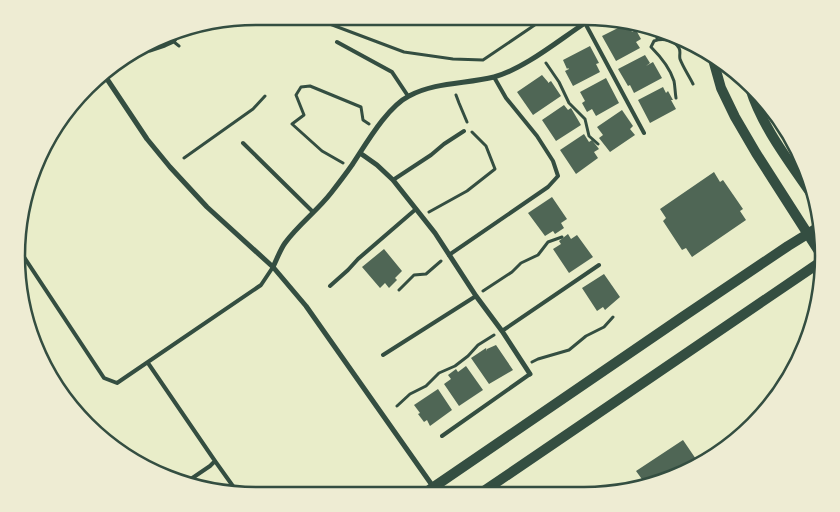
<svg xmlns="http://www.w3.org/2000/svg" width="840" height="512" font-family="'IBM Plex Serif',serif">
<style>
.building{fill:#4f6655}
.lines{fill:none;stroke-linecap:round;stroke-linejoin:round}
.path{stroke:#344e41;stroke-width:3}
.service{stroke:#344e41;stroke-width:4}
.minor{stroke:#344e41;stroke-width:5}
.secondary{stroke:#344e41;stroke-width:10}
.rim{fill:none;stroke:#344e41;stroke-width:2.5}
</style>
<rect width="100%" height="100%" fill="#e9edc9"/>
<path class="building" d="M628 23 632 32 636 30 641 39 636 42 640 48 616 61 602 36Z
M590 46 599 63 596 64 600 72 573 86 565 71 569 69 568 68 567 69 563 60Z
M645 55 650 63 646 66 653 62 662 78 634 93 630 85 628 86 618 69Z
M542 75 548 82V83L551 81 561 96 533 115 517 92Z
M606 78 619 103 596 116 592 109 587 112 582 103 585 101 580 92Z
M663 87 666 93 668 91 673 100H671L676 109 650 123 638 100Z
M564 105 568 110 571 108 581 125 556 141 542 120Z
M622 110 633 126 630 129 635 135 610 152 599 138 603 135 597 127Z
M584 134 589 142 592 140 599 149 594 152 598 158 576 174 560 150Z
M714 172 720 182 723 180 743 209 740 211 746 220 692 257 686 248 682 250 663 221 666 218 660 209Z
M552 197 567 219 561 223 564 228 555 234 553 231 545 236 528 213Z
M568 234 571 239 577 235 593 257 569 273 553 249 561 244 559 241Z
M384 249 402 271 395 278 397 280 389 288 385 283 380 288 362 267Z
M604 274 620 297 605 310 603 307 597 311 582 288Z
M496 345 513 370 489 384 471 358 486 348 487 351V349Z
M466 366 483 390 459 406 444 384 451 379 448 375 456 369 458 372Z
M438 389 452 410 430 426 427 420 424 422 418 414 420 413 414 405Z
M683 440 700 465 644 482 636 471Z"/>
<g class="lines">
<path class="path" d="M320 17 327 23 404 52 453 59 483 60 545 18
M657 29V40
M174 42 179 46
M141 49 150 51 165 46 174 42 184 28
M546 63 559 82 569 103 585 119 589 136 598 144
M456 95 459 103 467 122
M676 98C675 92 675 86 674 81 670 68 661 57 651 47L654 41C662 38 674 39 679 48 681 52 679 55 680 59 683 67 689 76 693 84
M184 158 253 109 265 96
M343 163 322 151 292 124 304 115 296 95 301 87 310 86 361 107 363 120 369 124
M429 212 467 191 495 169 486 146 472 132
M399 290 414 275 426 274 441 261
M483 291 512 272 521 263 538 255 548 242 562 237
M532 362 538 359 569 350 586 336 604 327 613 317
M397 406 410 394 426 386 439 373 455 366 468 356 478 345 494 335"/>
<path class="service" d="M585 23 644 133
M337 42 392 72 408 96
M243 143 313 212
M393 180 431 155 444 144 464 131
M18 248 104 378 117 383 261 285 273 267
M449 255 548 187 558 176 553 161 537 136 506 98 494 77
M330 286 348 270 358 259 416 209
M502 331 599 265
M383 355 476 296
M148 363 215 461 210 466 185 483
M442 436 530 374
M215 461 235 489 228 494"/>
<path class="minor" d="M103 73 147 139 170 167 207 207 273 267 306 306 439 495
M360 153 377 165 393 180 416 209 435 233 476 296 502 331 530 374
M273 267C277 259 280 250 285 243 298 225 317 211 331 193 338 184 345 175 352 165 366 144 387 107 409 96 435 82 466 84 494 77 524 69 559 40 585 23L596 18"/>
<path class="secondary" d="M712 56 721 88 735 117 756 153 820 253
M750 88C762 127 789 161 812 195
M422 495 681 318 788 246 822 225
M478 495 819 263"/>
</g>
<path d="M0 0H840V512H0ZM256 25H584A231 231 0 0 1 815 256V256A231 231 0 0 1 584 487H256A231 231 0 0 1 25 256V256A231 231 0 0 1 256 25Z" fill="#eeecd3" fill-rule="evenodd"/>
<path class="rim" d="M256 25H584A231 231 0 0 1 815 256V256A231 231 0 0 1 584 487H256A231 231 0 0 1 25 256V256A231 231 0 0 1 256 25Z"/>
</svg>
